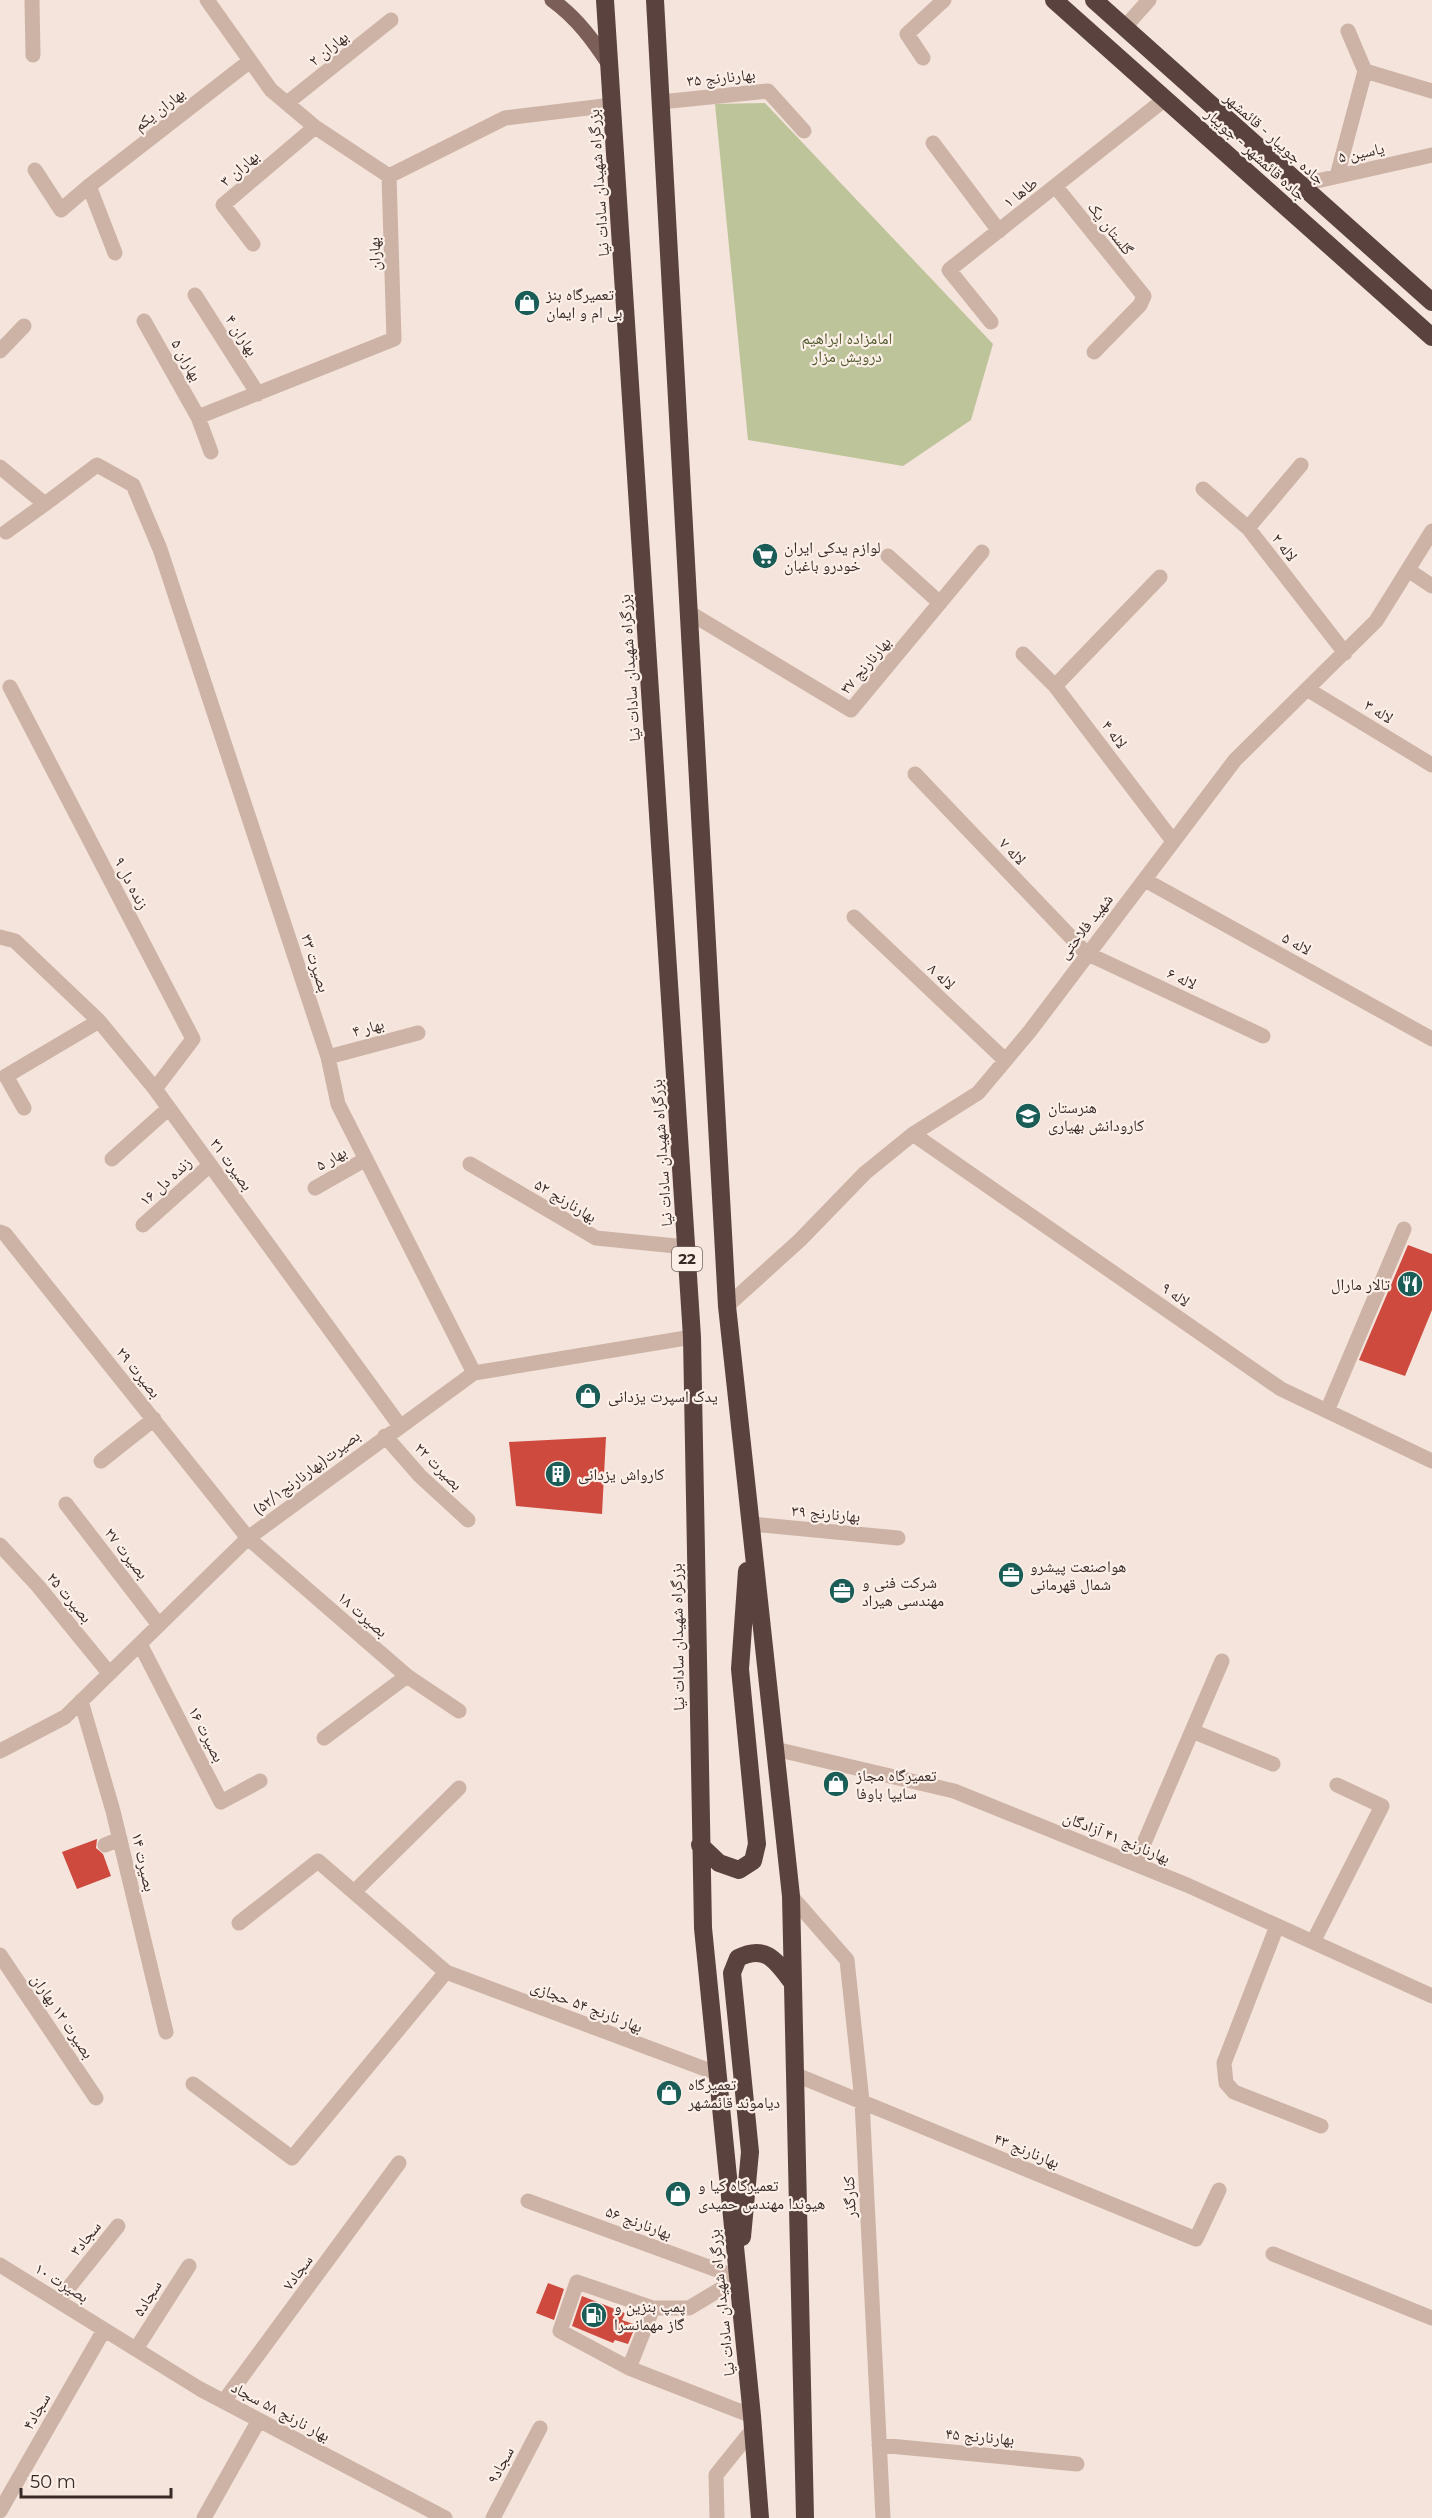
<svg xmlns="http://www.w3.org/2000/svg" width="1432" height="2518" font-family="Montserrat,'Noto Naskh Arabic',sans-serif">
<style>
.green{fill:#bdc49a}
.building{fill:#ce4a3f}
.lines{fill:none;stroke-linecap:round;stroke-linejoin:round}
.minor{stroke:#cdb2a6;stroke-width:15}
.major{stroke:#7c5e58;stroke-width:15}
.highway{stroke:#5a423e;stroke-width:18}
.labels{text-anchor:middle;stroke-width:4.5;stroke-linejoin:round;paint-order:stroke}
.shield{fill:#fbefe8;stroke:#736562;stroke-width:1.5}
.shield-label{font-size:15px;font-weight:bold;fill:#392a28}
.street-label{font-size:16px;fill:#392a28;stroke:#fbefe8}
.poi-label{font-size:16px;fill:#392a28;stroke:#fbefe8;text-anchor:start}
.park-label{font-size:16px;fill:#4f592a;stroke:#fbefe8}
</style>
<rect width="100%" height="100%" fill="#f4e4db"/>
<path class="green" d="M765 103 993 344 971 420 903 466 748 440 715 104Z"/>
<path class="building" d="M1408 1245 1432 1254V1310L1405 1376 1359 1360Z
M606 1437 602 1514 516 1506 509 1442Z
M97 1839 96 1848 103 1854 111 1876 77 1889 62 1852Z
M548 2283 564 2289 554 2320 536 2313Z
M582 2296 625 2313 622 2320 636 2325 628 2344 615 2340 613 2343 572 2326Z"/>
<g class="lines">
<path class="minor" d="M32 0 33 55
M207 0 271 90 315 127 389 176 394 339 198 417 211 452
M1124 28 1149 0
M1348 31 1365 71
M923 58 907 34 944 0
M661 102 768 91 804 131
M287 103 391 20
M933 143 999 231
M35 170 61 210 89 186
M389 176 505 118 612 105
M1337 176 1365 71 1432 91
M1299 185 1432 155
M1056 187 1144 296 1140 305 1094 352
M253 244 223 205 315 127
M115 253 89 186 250 61
M195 295 258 394
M144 321 198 417
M991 322 949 270 1165 99
M0 351 24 326
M1301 465 1248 528 1345 653
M0 467 45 504 97 465 133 485 160 549 328 1057 338 1104 474 1373
M1203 489 1248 528
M6 532 45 504
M888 556 940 603
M1408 570 1432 586
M690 613 851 710 982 552
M1023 654 1055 686 1173 841
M1055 686 1160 577
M10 687 193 1039 155 1089
M1307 689 1432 765
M915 774 1086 953 1263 1036
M1145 880 1432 1039
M854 917 1005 1060
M0 937 15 941 99 1021 155 1089 400 1426
M328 1057 418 1033
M24 1108 6 1076 99 1021
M913 1134 1281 1389 1432 1461
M112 1159 169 1108
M470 1164 596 1238 686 1247
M315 1188 366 1159
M143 1225 210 1165
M0 1232 5 1234 248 1538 407 1676 459 1711
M727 1306 800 1240 865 1173 913 1134 978 1093 1030 1031 1235 760 1376 621 1432 531
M1327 1411 1404 1229
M385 1436 420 1476 468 1520
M101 1461 154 1419
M66 1504 159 1625
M751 1524 898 1538
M0 1545 38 1586 109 1673
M140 1644 221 1802 260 1781
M81 1701 113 1811 166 2032
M1192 1731 1273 1764
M324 1738 407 1676
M775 1749 954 1791 1187 1885 1432 1996
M0 1751 65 1717 248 1538 474 1373 692 1337
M105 1845 120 1839
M1135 1864 1222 1661
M354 1892 459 1788
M791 1896 847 1960 862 2101 883 2518
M239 1923 318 1861 446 1972 716 2073
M1277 1926 1224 2063 1226 2083 1234 2092 1321 2126
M1313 1942 1382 1806 1337 1785
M0 1955 96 2098
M794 2074 1196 2239 1219 2190
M193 2084 292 2158 446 1972
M528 2201 739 2278
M1273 2254 1432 2318
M0 2265 200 2389 445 2518
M739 2278 689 2308H653L577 2282 560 2331 629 2368 752 2416
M58 2301 118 2226
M136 2349 189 2266
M629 2368 653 2308
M224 2401 399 2163
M879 2445 1077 2464
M0 2511 104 2330
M204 2518 259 2420
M493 2518 540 2428
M717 2518 716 2475 753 2429"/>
<path class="major" d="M552 0C577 18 593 40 610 66"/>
<path class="highway" d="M605 0 692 1337 703 1928 752 2416 760 2518
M655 0 727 1306 791 1896 805 2518
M1054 0 1432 337
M1094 0 1432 302
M700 1845 719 1863 739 1870 753 1861 757 1844 740 1669 747 1571
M742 2237 750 2152 732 1973 738 1958C766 1944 776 1961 792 1982"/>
</g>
<defs>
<g id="shop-disc" transform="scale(1.35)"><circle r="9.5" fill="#1a5d57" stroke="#fbefe8"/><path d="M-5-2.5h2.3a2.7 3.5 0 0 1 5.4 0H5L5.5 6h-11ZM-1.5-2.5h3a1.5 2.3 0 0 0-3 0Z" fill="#fff"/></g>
<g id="supermarket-disc" transform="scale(1.35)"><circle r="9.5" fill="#1a5d57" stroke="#fbefe8"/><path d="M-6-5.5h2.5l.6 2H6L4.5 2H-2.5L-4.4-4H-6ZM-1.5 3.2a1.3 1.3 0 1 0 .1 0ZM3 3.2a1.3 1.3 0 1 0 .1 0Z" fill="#fff"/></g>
<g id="school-disc" transform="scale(1.35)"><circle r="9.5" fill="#1a5d57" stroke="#fbefe8"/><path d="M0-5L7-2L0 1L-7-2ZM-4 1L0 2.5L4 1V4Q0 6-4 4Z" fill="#fff"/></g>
<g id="restaurant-disc" transform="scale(1.35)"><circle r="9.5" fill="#1a5d57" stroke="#fbefe8"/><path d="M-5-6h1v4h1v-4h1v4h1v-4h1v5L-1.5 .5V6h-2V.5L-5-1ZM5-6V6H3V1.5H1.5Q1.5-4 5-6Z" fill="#fff"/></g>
<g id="building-disc" transform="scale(1.35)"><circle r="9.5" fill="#1a5d57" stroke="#fbefe8"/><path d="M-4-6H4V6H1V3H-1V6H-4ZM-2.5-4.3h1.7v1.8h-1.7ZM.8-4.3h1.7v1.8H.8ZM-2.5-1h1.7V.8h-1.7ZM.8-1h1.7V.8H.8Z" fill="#fff"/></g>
<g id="office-disc" transform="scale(1.35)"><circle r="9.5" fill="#1a5d57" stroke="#fbefe8"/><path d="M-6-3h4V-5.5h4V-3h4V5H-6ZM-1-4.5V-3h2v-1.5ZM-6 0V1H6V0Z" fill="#fff"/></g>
<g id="fuel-disc" transform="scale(1.35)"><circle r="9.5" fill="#1a5d57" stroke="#fbefe8"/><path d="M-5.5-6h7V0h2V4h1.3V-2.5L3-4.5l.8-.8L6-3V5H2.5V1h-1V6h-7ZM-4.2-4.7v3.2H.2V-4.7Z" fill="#fff"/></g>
</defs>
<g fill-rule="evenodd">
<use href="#shop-disc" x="527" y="303"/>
<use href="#supermarket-disc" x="765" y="556"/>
<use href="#school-disc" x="1028" y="1116"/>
<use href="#restaurant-disc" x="1410" y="1284"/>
<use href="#shop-disc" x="588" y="1396"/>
<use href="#building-disc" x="558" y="1474"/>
<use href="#office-disc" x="1011" y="1575"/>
<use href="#office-disc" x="842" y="1591"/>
<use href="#shop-disc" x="836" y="1784"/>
<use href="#shop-disc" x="669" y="2093"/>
<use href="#shop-disc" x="678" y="2194"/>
<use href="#fuel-disc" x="594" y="2315"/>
</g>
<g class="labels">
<rect class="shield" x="672" y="1247" width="30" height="24" rx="4.5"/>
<g class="shield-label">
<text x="687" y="1264">22</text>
</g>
<g class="street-label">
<text transform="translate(328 48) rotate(-39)" y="6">بهاران ۲</text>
<text transform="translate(721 77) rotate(-6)" y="6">بهارنارنج ۳۵</text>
<text transform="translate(159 109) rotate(-38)" y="6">بهاران یکم</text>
<text transform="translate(1275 138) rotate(42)" y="6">جاده جویبار - قائمشهر</text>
<text transform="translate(1361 152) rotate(-12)" y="6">یاسین ۵</text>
<text transform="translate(1256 154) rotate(42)" y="6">جاده قائمشهر - جویبار</text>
<text transform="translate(239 168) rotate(-41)" y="6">بهاران ۳</text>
<text transform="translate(598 183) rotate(-94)" y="6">بزرگراه شهیدان سادات نیا</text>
<text transform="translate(1020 192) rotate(-38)" y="6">طاها ۱</text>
<text transform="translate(1111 228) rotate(52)" y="6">گلستان یک</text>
<text transform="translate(374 254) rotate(-92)" y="6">بهاران</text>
<text transform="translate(242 335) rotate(57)" y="6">بهاران ۴</text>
<text transform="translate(187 360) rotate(61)" y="6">بهاران ۵</text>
<text transform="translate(1285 547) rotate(52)" y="6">لاله ۲</text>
<text transform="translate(865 665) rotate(-50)" y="6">بهارنارنج ۳۷</text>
<text transform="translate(629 668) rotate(-94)" y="6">بزرگراه شهیدان سادات نیا</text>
<text transform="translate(1379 711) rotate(31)" y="6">لاله ۳</text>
<text transform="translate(1115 734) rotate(53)" y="6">لاله ۴</text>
<text transform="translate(1013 851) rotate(46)" y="6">لاله ۷</text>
<text transform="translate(132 883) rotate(63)" y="6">زنده دل ۹</text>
<text transform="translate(1085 926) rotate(-52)" y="6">شهید فلاحتی</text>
<text transform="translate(1297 943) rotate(29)" y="6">لاله ۵</text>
<text transform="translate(316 963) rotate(72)" y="6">بصیرت ۳۳</text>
<text transform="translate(942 976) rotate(43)" y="6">لاله ۸</text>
<text transform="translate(1182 978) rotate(25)" y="6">لاله ۶</text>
<text transform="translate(368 1027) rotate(-15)" y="6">بهار ۴</text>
<text transform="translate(661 1153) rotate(-94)" y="6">بزرگراه شهیدان سادات نیا</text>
<text transform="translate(331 1158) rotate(-30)" y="6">بهار ۵</text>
<text transform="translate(232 1164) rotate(54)" y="6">بصیرت ۳۱</text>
<text transform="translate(165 1181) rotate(-42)" y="6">زنده دل ۱۶</text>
<text transform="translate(566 1200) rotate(31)" y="6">بهارنارنج ۵۲</text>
<text transform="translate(1176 1294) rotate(35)" y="6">لاله ۹</text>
<text transform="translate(139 1372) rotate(51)" y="6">بصیرت ۲۹</text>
<text transform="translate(439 1466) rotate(45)" y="6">بصیرت ۲۲</text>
<text transform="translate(306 1472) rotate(-37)" y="6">بصیرت(بهارنارنج۵۲/۱)</text>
<text transform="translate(826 1513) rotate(5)" y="6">بهارنارنج ۳۹</text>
<text transform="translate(127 1553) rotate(52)" y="6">بصیرت ۲۷</text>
<text transform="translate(70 1597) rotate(50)" y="6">بصیرت ۲۵</text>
<text transform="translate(363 1614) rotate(41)" y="6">بصیرت ۱۸</text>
<text transform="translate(677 1637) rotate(-91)" y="6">بزرگراه شهیدان سادات نیا</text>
<text transform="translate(207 1734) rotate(63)" y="6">بصیرت ۱۶</text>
<text transform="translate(1117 1837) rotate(22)" y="6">بهارنارنج ۴۱ آزادگان</text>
<text transform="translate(144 1862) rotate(77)" y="6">بصیرت ۱۴</text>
<text transform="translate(587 2006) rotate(21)" y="6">بهار نارنج ۵۴ حجازی</text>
<text transform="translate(63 2016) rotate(56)" y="6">بصیرت ۱۲ بهاران</text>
<text transform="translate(1027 2150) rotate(22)" y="6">بهارنارنج ۴۳</text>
<text transform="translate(849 2197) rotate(-93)" y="6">کنارگذر</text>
<text transform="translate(639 2222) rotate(20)" y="6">بهارنارنج ۵۶</text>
<text transform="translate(85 2238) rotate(-51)" y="6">سجاد۳</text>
<text transform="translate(297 2272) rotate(-54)" y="6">سجاد۷</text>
<text transform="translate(62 2282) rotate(32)" y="6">بصیرت ۱۰</text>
<text transform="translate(147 2298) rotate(-58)" y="6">سجاد۵</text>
<text transform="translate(721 2303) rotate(-96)" y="6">بزرگراه شهیدان سادات نیا</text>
<text transform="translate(36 2411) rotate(-60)" y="6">سجاد۴</text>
<text transform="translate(281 2411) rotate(28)" y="6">بهار نارنج ۵۸ سجاد</text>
<text transform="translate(980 2436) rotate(5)" y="6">بهارنارنج ۴۵</text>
<text transform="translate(500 2465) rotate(-62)" y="6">سجاد۹</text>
</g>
<g class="poi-label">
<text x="546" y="300">تعمیرگاه بنز<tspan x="546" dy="18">بی ام و ایمان</tspan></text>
<text x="784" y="553">لوازم یدکی ایران<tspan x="784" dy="18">خودرو باغبان</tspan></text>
<text x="1048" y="1113">هنرستان<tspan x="1048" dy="18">کارودانش بهیاری</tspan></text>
<text x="1390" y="1290" text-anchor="end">تالار مارال</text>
<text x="608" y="1402">یدک اسپرت یزدانی</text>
<text x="578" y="1480">کارواش یزدانی</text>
<text x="1030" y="1572">هواصنعت پیشرو<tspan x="1030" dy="18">شمال قهرمانی</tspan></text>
<text x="862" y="1588">شرکت فنی و<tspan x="862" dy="18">مهندسی هیراد</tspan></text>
<text x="856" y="1781">تعمیرگاه مجاز<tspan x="856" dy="18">سایپا باوفا</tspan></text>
<text x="688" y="2090">تعمیرگاه<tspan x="688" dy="18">دیاموند قائمشهر</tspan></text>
<text x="698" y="2191">تعمیرگاه کیا و<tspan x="698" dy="18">هیوندا مهندس حمیدی</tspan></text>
<text x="614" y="2312">پمپ بنزین و<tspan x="614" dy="18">گاز مهمانسرا</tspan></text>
</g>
<g class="park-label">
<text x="847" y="344">امامزاده ابراهیم<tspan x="847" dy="18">درویش مزار</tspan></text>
</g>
</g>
<path d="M21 2488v9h150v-9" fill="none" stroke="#392a28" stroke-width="3"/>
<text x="30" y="2488" font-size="18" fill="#392a28" stroke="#fbefe8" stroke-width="4.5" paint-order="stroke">50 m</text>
</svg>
